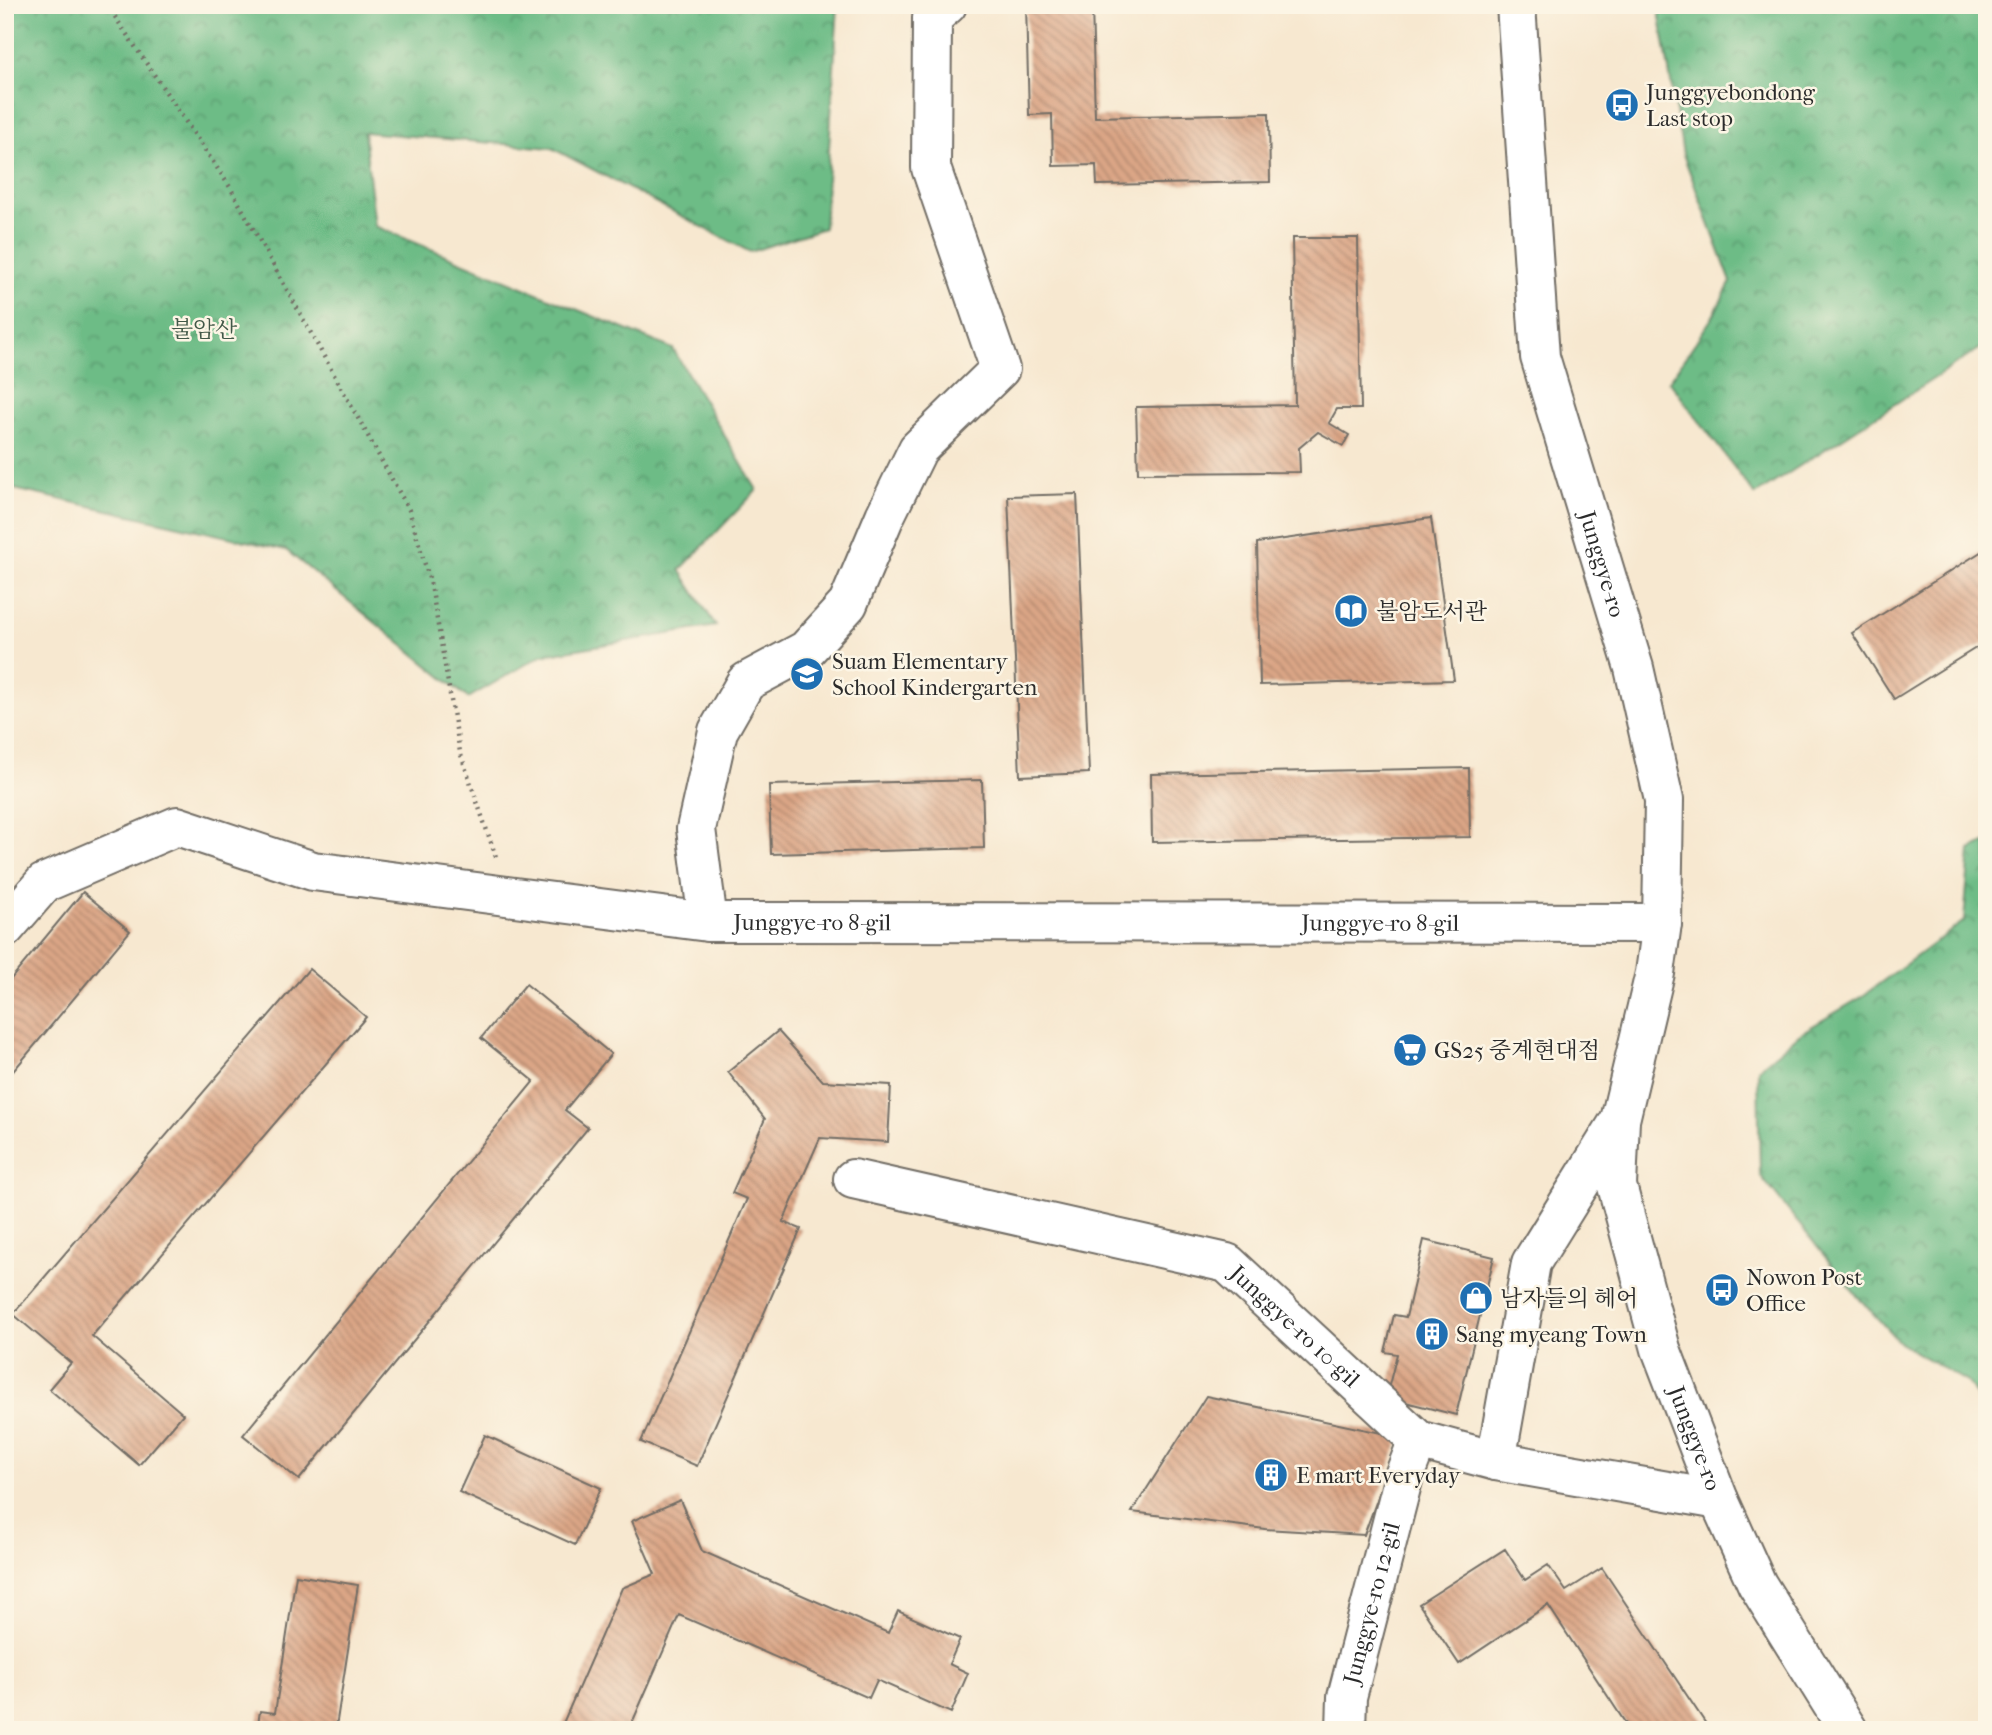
<svg xmlns="http://www.w3.org/2000/svg" width="1992" height="1735" font-family="'IM FELL French Canon','Noto Serif KR',serif">
<style>
.forest{fill:url(#forest-crowns);stroke:#4c7458;stroke-width:2}
.building{fill:url(#building-back-hatch)}
.lines{fill:none;stroke-linecap:round;stroke-linejoin:round}
.minor-casing{stroke:#726d65;stroke-width:42}
.path{stroke:#726d65;stroke-width:4.5;stroke-dasharray:2 5;stroke-linecap:butt}
.minor{stroke:#fff;stroke-width:38}
.labels{text-anchor:middle;stroke-width:5;stroke-linejoin:round;paint-order:stroke}
.poi-label{font-size:23px;fill:#2b2b2b;stroke:#fcf5e5;text-anchor:start}
.park-label{font-size:23px;fill:#425848;stroke:#fcf5e5}
.street-label{font-size:23px;fill:#2b2b2b;stroke:#fcf5e5}
</style>
<defs>
<pattern id="forest-crowns" width="20" height="18" patternUnits="userSpaceOnUse" patternTransform="scale(1.75)"><rect width="20" height="18" fill="#6dbc86"/><path d="M2 6a3 3 0 1 1 6 0M12 15a3 3 0 1 1 6 0" fill="none" stroke="#5a996e"/></pattern>
<pattern id="building-back-hatch" width="6" height="6" patternUnits="userSpaceOnUse" patternTransform="scale(1.75)"><rect width="6" height="6" fill="#dba686"/><path d="M-1 5l2 2M0 0l6 6M5-1l2 2" fill="none" stroke="#b2876e"/></pattern>
</defs>
<rect width="100%" height="100%" fill="#fcf5e5"/>
<filter id="ink" filterUnits="userSpaceOnUse"><feTurbulence type="fractalNoise" baseFrequency=".0143" numOctaves="2"/><feDisplacementMap in="SourceGraphic" scale="14" xChannelSelector="R" yChannelSelector="G"/><feConvolveMatrix kernelMatrix="1 2 1 2 8 2 1 2 1" color-interpolation-filters="sRGB"/></filter>
<filter id="wash" filterUnits="userSpaceOnUse"><feTurbulence type="fractalNoise" baseFrequency=".00686" numOctaves="4" result="noise"/><feDisplacementMap in="SourceGraphic" scale="28" xChannelSelector="R" yChannelSelector="G"/><feGaussianBlur stdDeviation="1.57" result="paint"/><feColorMatrix in="noise" values="0 0 0 0 0 0 0 0 0 0 0 0 0 0 0 0 0 1.4 0 .05"/><feComposite in="paint" operator="in"/></filter>
<g filter="url(#wash)">
<rect width="100%" height="100%" fill="#f7e8d0"/>
<path class="forest" d="M5 5H838L824 228 750 252 552 148 364 132 375 226 673 349 757 490 680 570 716 626 542 655 468 698 286 550 5 487Z
M1658 5H1987V344L1755 495 1669 381 1712 318 1731 282 1683 154Z
M1987 842V1415L1967 1382 1900 1343 1851 1289 1760 1175 1758 1069 1799 1034 1860 998 1964 921 1970 850Z"/>
<g id="blocks">
<path class="building" d="M1026 5H1092L1095 117 1269 113 1270 182 1097 185 1096 165 1053 166 1052 114 1029 115Z
M1292 238H1358L1361 409H1337L1329 423 1349 435 1343 446 1318 432 1299 448 1300 472 1138 473 1136 407 1295 405Z
M1077 494 1089 773 1020 776 1008 496Z
M1431 518 1454 680 1260 685 1257 543Z
M1987 548V641L1894 699 1852 633Z
M1469 768 1470 837 1152 842 1151 774Z
M982 780 984 848 771 854 769 785Z
M83 892 130 931 5 1081V986Z
M309 969 366 1017 92 1336 183 1414 139 1465 49 1389 71 1363 13 1314Z
M526 984 611 1054 565 1110 588 1128 299 1480 243 1435 534 1081 481 1038Z
M778 1031 823 1081 891 1085 888 1142 820 1138 783 1222 801 1229 697 1466 641 1442 747 1199 732 1193 765 1119 728 1072Z
M1424 1240 1494 1257 1456 1415 1386 1397 1397 1354 1385 1352 1394 1315 1406 1317Z
M1206 1396 1400 1437 1364 1535 1265 1529 1132 1512Z
M485 1435 601 1488 575 1545 459 1492Z
M680 1500 702 1551 888 1633 898 1611 960 1639 949 1664 968 1673 951 1713 877 1680 869 1698 679 1615 629 1730H560L622 1588 655 1574 632 1521Z
M1505 1549 1525 1580 1548 1565 1566 1591 1602 1568 1710 1730H1630L1548 1605 1459 1664 1419 1604Z
M296 1575 358 1585 336 1727 320 1724V1730H257L260 1711 275 1713Z"/>
</g>
</g>
<g filter="url(#ink)">
<use href="#blocks" fill-opacity="0" stroke="#726d65" stroke-width="2"/>
<g class="lines">
<g class="minor-casing">
<g id="minor">
<path id="s1" d="M1516 5 1540 357 1634 668 1664 800 1662 923 1655 973 1620 1120 1617 1186 1661 1349 1719 1500 1757 1584 1848 1730"/>
<path d="M708 922 696 829 718 731 746 682 806 650 848 604 885 516 918 449 1000 369 931 168 932 18 947 5"/>
<path id="s2" d="M5 928 44 883 177 826 313 871 708 922 1662 923"/>
<path id="s3" d="M853 1179 1227 1263 1418 1440 1496 1461 1719 1500"/>
<path d="M1496 1461 1531 1263 1618 1123"/>
<path id="s4" d="M1346 1730 1347 1697 1404 1476 1418 1440"/>
</g>
</g>
<path class="path" d="M107 5 230 187 409 510 431 585 460 752 496 857"/>
<use href="#minor" class="minor"/>
</g>
</g>
<defs>
<g id="bus-disc" transform="scale(1.75)"><circle r="9.5" fill="#1f6fb2" stroke="#fcf5e5"/><path d="M-5-6H5V4H4V6H2V4H-2V6H-4V4H-5ZM-3.5-4V0h7V-4ZM-3.5 1.2v1.5H-2V1.2ZM2 1.2v1.5H3.5V1.2Z" fill="#fff"/></g>
<g id="library-disc" transform="scale(1.75)"><circle r="9.5" fill="#1f6fb2" stroke="#fcf5e5"/><path d="M-6-4Q-3-5.5-.7-3.5V5Q-3 3-6 4ZM6-4Q3-5.5 .7-3.5V5Q3 3 6 4Z" fill="#fff"/></g>
<g id="school-disc" transform="scale(1.75)"><circle r="9.5" fill="#1f6fb2" stroke="#fcf5e5"/><path d="M0-5L7-2L0 1L-7-2ZM-4 1L0 2.5L4 1V4Q0 6-4 4Z" fill="#fff"/></g>
<g id="supermarket-disc" transform="scale(1.75)"><circle r="9.5" fill="#1f6fb2" stroke="#fcf5e5"/><path d="M-6-5.5h2.5l.6 2H6L4.5 2H-2.5L-4.4-4H-6ZM-1.5 3.2a1.3 1.3 0 1 0 .1 0ZM3 3.2a1.3 1.3 0 1 0 .1 0Z" fill="#fff"/></g>
<g id="shop-disc" transform="scale(1.75)"><circle r="9.5" fill="#1f6fb2" stroke="#fcf5e5"/><path d="M-5-2.5h2.3a2.7 3.5 0 0 1 5.4 0H5L5.5 6h-11ZM-1.5-2.5h3a1.5 2.3 0 0 0-3 0Z" fill="#fff"/></g>
<g id="building-disc" transform="scale(1.75)"><circle r="9.5" fill="#1f6fb2" stroke="#fcf5e5"/><path d="M-4-6H4V6H1V3H-1V6H-4ZM-2.5-4.3h1.7v1.8h-1.7ZM.8-4.3h1.7v1.8H.8ZM-2.5-1h1.7V.8h-1.7ZM.8-1h1.7V.8H.8Z" fill="#fff"/></g>
</defs>
<g fill-rule="evenodd">
<use href="#bus-disc" x="1622" y="105"/>
<use href="#library-disc" x="1351" y="611"/>
<use href="#school-disc" x="807" y="674"/>
<use href="#supermarket-disc" x="1410" y="1050"/>
<use href="#bus-disc" x="1722" y="1290"/>
<use href="#shop-disc" x="1476" y="1298"/>
<use href="#building-disc" x="1432" y="1334"/>
<use href="#building-disc" x="1271" y="1475"/>
</g>
<g class="labels">
<g class="poi-label">
<text x="1646" y="100">Junggyebondong<tspan x="1646" dy="26">Last stop</tspan></text>
<text x="1376" y="619">불암도서관</text>
<text x="832" y="669">Suam Elementary<tspan x="832" dy="26">School Kindergarten</tspan></text>
<text x="1434" y="1058">GS25 중계현대점</text>
<text x="1746" y="1285">Nowon Post<tspan x="1746" dy="26">Office</tspan></text>
<text x="1500" y="1306">남자들의 헤어</text>
<text x="1456" y="1342">Sang myeang Town</text>
<text x="1296" y="1483">E mart Everyday</text>
</g>
<g class="park-label">
<text x="204" y="337">불암산</text>
</g>
<g class="street-label">
<text dy="8" stroke="none"><textPath href="#s1" startOffset="569">Junggye-ro</textPath></text>
<text dy="8" stroke="none"><textPath href="#s2" startOffset="850">Junggye-ro 8-gil</textPath></text>
<text dy="8" stroke="none"><textPath href="#s2" startOffset="1418">Junggye-ro 8-gil</textPath></text>
<text dy="8" stroke="none"><textPath href="#s3" startOffset="476">Junggye-ro 10-gil</textPath></text>
<text dy="8" stroke="none"><textPath href="#s1" startOffset="1468">Junggye-ro</textPath></text>
<text dy="8" stroke="none"><textPath href="#s4" startOffset="130">Junggye-ro 12-gil</textPath></text>
</g>
</g>
<rect width="1992" height="1735" fill="none" stroke="#fcf5e5" stroke-width="28"/>
</svg>
